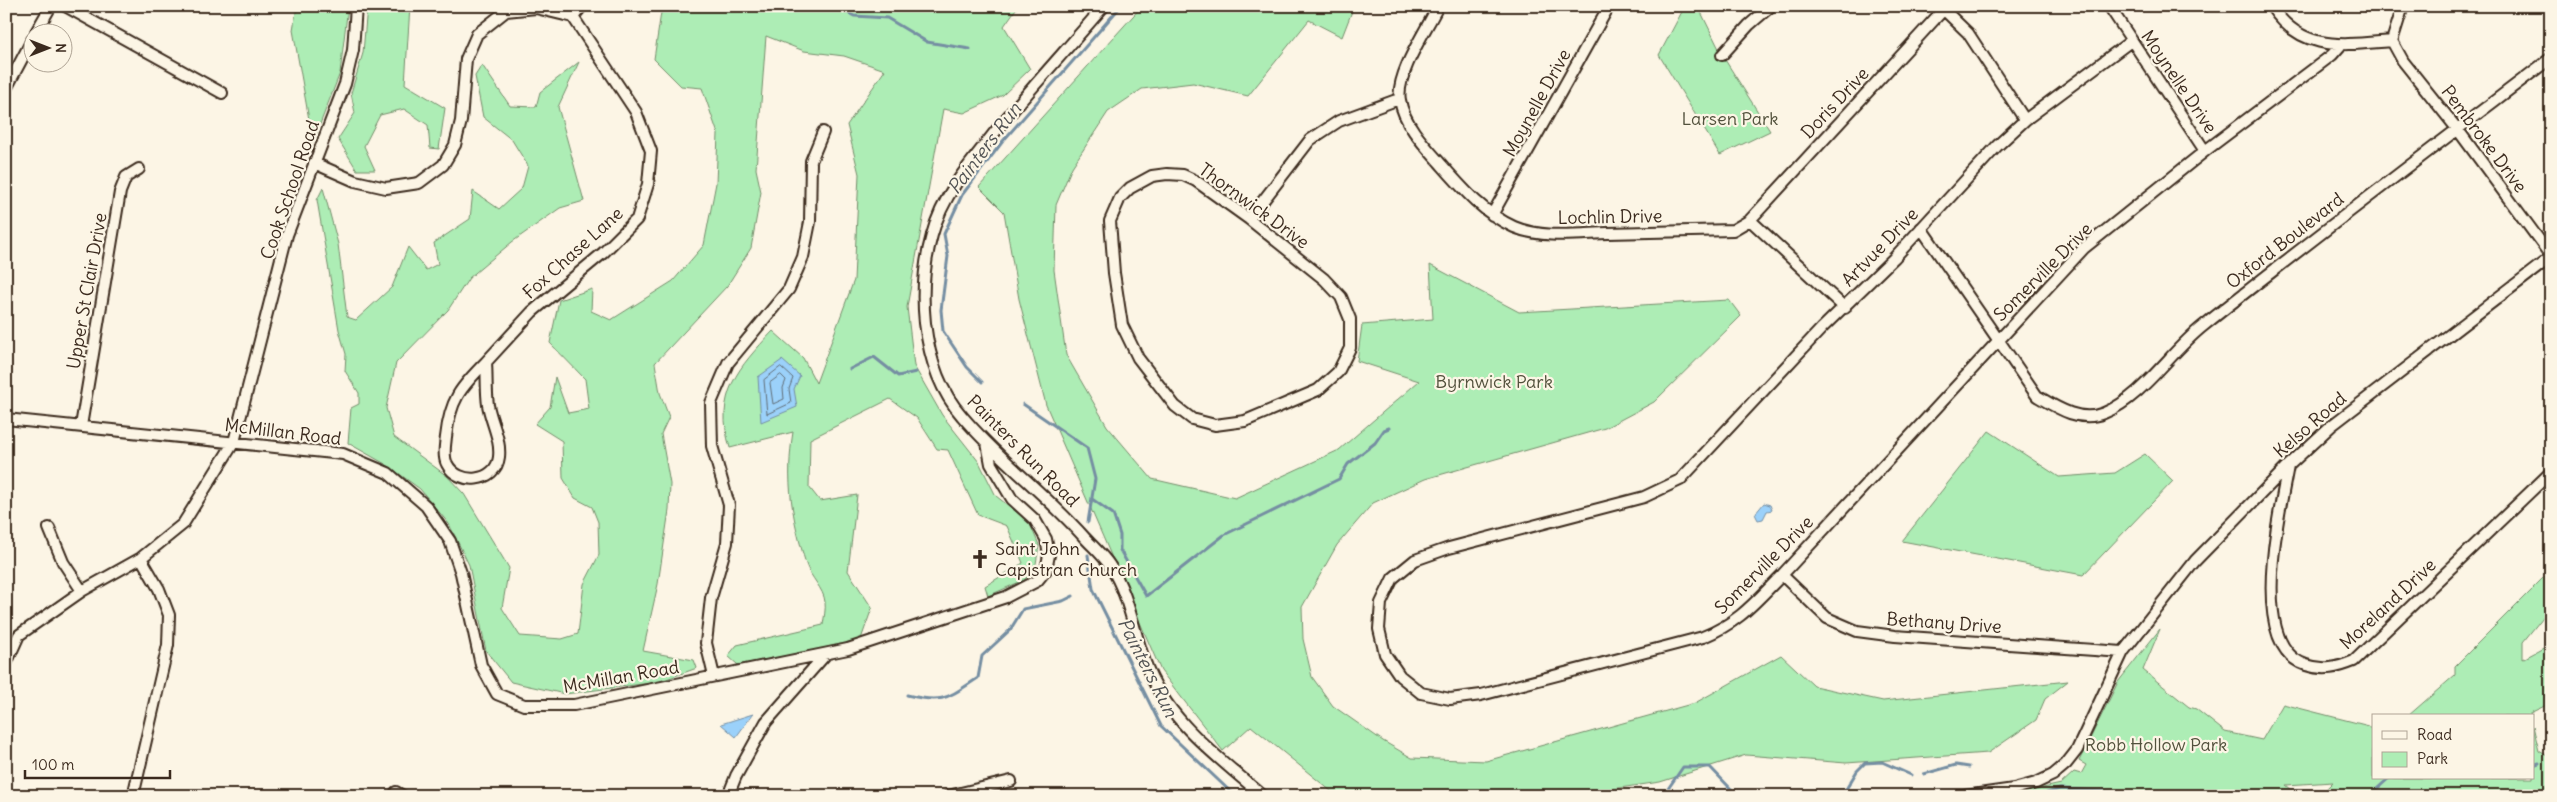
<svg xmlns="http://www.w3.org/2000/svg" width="2557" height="802" font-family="Delius,sans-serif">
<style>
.green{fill:#adedb5;stroke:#748c6a}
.water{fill:#9bd1fa;stroke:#758ea2}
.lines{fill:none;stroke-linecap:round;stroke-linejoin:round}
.shore{stroke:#616d76;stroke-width:1}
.stream{stroke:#758ea2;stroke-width:3}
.minor-casing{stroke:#3b2a1e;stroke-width:14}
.minor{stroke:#fcf5e5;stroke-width:10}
.labels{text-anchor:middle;stroke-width:4.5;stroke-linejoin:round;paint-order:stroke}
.street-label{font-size:18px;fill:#3b2a1e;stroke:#fcf5e5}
.park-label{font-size:18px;fill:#52513c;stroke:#fcf5e5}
.poi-label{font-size:18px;fill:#3b2a1e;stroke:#fcf5e5;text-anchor:start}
.water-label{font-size:19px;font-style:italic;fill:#535455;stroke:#fcf5e5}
</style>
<rect width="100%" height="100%" fill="#fcf5e5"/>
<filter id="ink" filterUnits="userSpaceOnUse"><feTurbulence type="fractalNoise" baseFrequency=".02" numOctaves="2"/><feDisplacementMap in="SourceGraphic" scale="10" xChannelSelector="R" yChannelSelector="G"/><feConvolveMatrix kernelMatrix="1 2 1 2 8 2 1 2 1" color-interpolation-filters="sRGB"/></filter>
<g filter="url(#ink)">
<path class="green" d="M297 6H348L340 73 313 142 293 30Z
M367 6H410L405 84 445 108 439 149 430 148 428 125 404 109 380 115 364 146 375 170H357L338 139 355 113 351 93 363 53Z
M662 6H1018L1004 26 1030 69 1003 95 964 113 943 109 907 307 914 366 942 415 979 462 996 496 1029 522 1039 545 1035 570 1024 580 988 596 985 586 1023 563 1007 526 978 515 948 450 937 449 917 418 890 399 810 439 809 487 820 501 857 495 848 571 872 608 861 639 816 650 738 665 728 656 737 645 823 625C824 617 826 609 825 602 824 589 810 577 806 564 792 518 785 481 793 432L730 448C714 394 738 368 773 331L803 358 816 383 854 280 859 174 847 125 885 70 844 56 804 51 766 36 756 169 761 192 751 248 727 286 655 363 660 393 669 417 661 434 670 484 669 510 658 584 643 651 694 660 697 668 658 682 565 694 511 682 486 651 469 565 449 524 420 489 387 465 348 443 351 408 359 404V393L345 371 346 354 339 330 317 200 323 188 338 244 347 317 356 320 392 287 408 247 426 270 438 264 434 243 470 219 473 191 499 209 522 188 528 166 512 140 483 117 475 76 482 65 510 106 536 107 540 92 579 62 558 107 584 201 560 208 512 242 469 278 448 310 396 363 386 408 394 437 447 476 464 494 509 568 502 608 520 636 562 639 578 634 584 584 599 555 598 522 592 507 575 498 563 478 562 441 535 424 550 407 555 377 568 413 589 409 585 379 550 343 559 300 592 289 591 311 611 320 673 281 704 245 716 183 718 134 702 88 681 86 654 59Z
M1142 6H1354L1342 37 1309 20 1248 96 1193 83 1142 89 1108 112 1072 167 1056 205 1054 270 1066 355 1107 426 1152 479 1235 498 1339 450 1419 381 1357 361 1362 325 1433 319 1430 265 1519 312 1729 300 1741 316 1654 402 1605 428 1425 479 1373 503 1337 545 1302 607 1303 639 1312 677 1333 706 1383 741 1412 758 1486 761 1695 703 1781 655 1814 686 1883 701 2068 681 2045 699 2036 720 1988 753 1846 763 1746 755 1660 782 1606 790 1600 796H1337L1251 726 1223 751 1161 671 1046 405 1019 299 1004 212 979 187Z
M1685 6H1698L1722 55 1770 131 1720 155 1659 55Z
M1989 431 2059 477 2115 473 2145 454 2173 481 2083 575 1902 541Z
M2551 570V607L2523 642V659L2551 644V703L2530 713 2531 716H2408L2455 675V666Z
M2160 629 2143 670 2189 707 2196 709 2225 732 2262 740 2283 704 2369 726 2373 731V778H2533V726L2539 751 2551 758V796H2319L2333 782 2286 785 2299 796H2007L2061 784 2074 772 2081 774 2086 765 2079 761 2118 682Z"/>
<path class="water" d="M782 360 800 376 794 389 797 407 761 422 758 377Z
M1764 503 1770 505 1772 510 1767 511 1763 519 1758 520 1755 514Z
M753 714 736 737 721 724Z"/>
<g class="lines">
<path class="shore" d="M781 367 793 378 789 389 791 403 767 414 764 380Z
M781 375 786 380 783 388 784 399 773 404 770 383Z"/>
<path class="stream" d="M835 6 854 16 887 18 927 42 970 49
M850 369 874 357 898 376 916 372
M982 382 967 367 943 331 941 310 948 256 944 234 962 195 1003 141 1121 6
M1023 404 1087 448 1095 479 1088 522
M1092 499 1113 514 1120 535V550L1146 596 1224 535 1339 479 1348 464 1375 443 1384 430 1389 428
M1088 555 1093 589 1161 726 1235 796
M907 695C944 704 947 698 978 678L982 656 1010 630 1023 609 1063 601 1073 596
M2533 765 2539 763
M1924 774 1956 765 1969 767
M1663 796 1683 767H1710L1732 790
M1842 796 1857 771 1865 763 1882 762 1911 775
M2037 796 2060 789 2127 792 2132 796
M2369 796 2389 778"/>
<g class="minor-casing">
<path id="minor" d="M65 6 222 93
M1104 6C1068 48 1030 89 995 132 970 163 942 196 932 235 924 263 922 294 925 323 929 357 939 390 962 416 999 460 1046 494 1084 537 1092 546 1103 555 1110 566 1129 594 1133 630 1145 662 1166 720 1217 756 1263 796
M1438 6C1427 29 1395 75 1400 100 1404 124 1424 145 1440 163 1462 188 1483 213 1514 227 1542 239 1578 234 1608 233 1650 232 1692 231 1733 230L1750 220 1845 308
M1940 6 1968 33 2025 120
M2109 6 2205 151
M2271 6C2302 53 2342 45 2392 41
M573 17 582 6
M36 32 51 6
M2131 41 2025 120 1997 146 1894 258 1822 328 1680 480 1644 497 1449 548 1415 560 1393 578 1381 603 1379 629 1385 654 1400 676 1421 693 1450 699 1481 695 1703 637C1740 622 1755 602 1782 575L2084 248 2205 151 2332 55 2340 46
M2392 41 2403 61 2458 130 2551 256
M2392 41 2403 6
M1722 55 1749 25 1771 6
M6 89 32 40
M314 163 355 181 386 188 419 183 443 165 455 145 461 121 466 59 477 34 506 11 536 8 573 17 636 112 651 151 648 184 637 219 603 253 532 312 486 362
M1167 174 1183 175 1196 181 1249 219 1324 279 1341 297 1350 319V348L1338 372 1318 390 1245 421 1215 425 1192 419 1175 406 1138 358 1122 325 1114 273 1110 221 1120 198 1130 188 1152 176Z
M1492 215 1609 6
M1249 219 1310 140 1339 121 1399 99
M1750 220 1944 9
M1921 228 2037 396C2057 408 2080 423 2104 413 2144 396 2169 353 2203 326 2317 235 2434 147 2551 58
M486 362C487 376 486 391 488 405 491 422 501 439 499 457 496 483 458 486 447 464 443 457 445 445 446 437 450 400 460 388 486 362Z
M6 419 343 454 388 473 426 506 450 541 461 573 481 665 497 694 524 705H574L848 649 1006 597 1037 581 1046 570 1049 555 1046 539 1035 520 1012 499 991 464 987 443
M81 426 120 192 126 177 139 169
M2288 466C2280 511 2247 646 2306 665 2324 671 2337 668 2354 661L2551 472
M49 528 63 562 82 591
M1782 575 1827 618 1857 631 1895 636 2123 652
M6 664 19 635 82 591 141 558 183 524 234 442 287 235 345 84 353 50 356 6
M714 676 706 643 711 598 727 543 729 505 712 446 711 403 728 363 789 289 803 257 810 222 811 161 823 132
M396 792 403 796
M136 796 134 792 168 645 169 615 159 589 141 558
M728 796 736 776 766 722 826 654
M948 796 1011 781
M1965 796 2014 789 2036 783 2053 775 2066 764 2077 750 2123 652 2195 561 2288 466 2331 426 2551 257"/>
</g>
<use href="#minor" class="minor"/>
</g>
</g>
<defs>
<g id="church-bare" transform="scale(1.5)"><path d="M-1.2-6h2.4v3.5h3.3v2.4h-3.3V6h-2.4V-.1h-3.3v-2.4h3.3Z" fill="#3b2a1e" stroke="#fcf5e5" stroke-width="2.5" paint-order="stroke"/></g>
</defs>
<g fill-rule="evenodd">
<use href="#church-bare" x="980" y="559"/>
</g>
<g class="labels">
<g class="street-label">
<text transform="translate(2179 82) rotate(56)" y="6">Moynelle Drive</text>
<text transform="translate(1537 103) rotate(-61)" y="6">Moynelle Drive</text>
<text transform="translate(1835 103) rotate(-47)" y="6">Doris Drive</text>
<text transform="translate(2484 139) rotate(53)" y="6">Pembroke Drive</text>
<text transform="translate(290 190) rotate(-71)" y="6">Cook School Road</text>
<text transform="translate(1254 206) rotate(36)" y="6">Thornwick Drive</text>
<text transform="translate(1610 217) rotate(-1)" y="6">Lochlin Drive</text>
<text transform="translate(2285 241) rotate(-38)" y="6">Oxford Boulevard</text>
<text transform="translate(1880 247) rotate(-46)" y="6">Artvue Drive</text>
<text transform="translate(573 253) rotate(-42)" y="6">Fox Chase Lane</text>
<text transform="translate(2043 272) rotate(-45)" y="6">Somerville Drive</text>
<text transform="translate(87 291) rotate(-80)" y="6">Upper St Clair Drive</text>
<text transform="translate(2310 425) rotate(-41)" y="6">Kelso Road</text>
<text transform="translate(283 432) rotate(7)" y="6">McMillan Road</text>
<text transform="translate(1023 451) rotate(45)" y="6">Painters Run Road</text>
<text transform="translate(1764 565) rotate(-45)" y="6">Somerville Drive</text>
<text transform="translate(2388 604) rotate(-43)" y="6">Moreland Drive</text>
<text transform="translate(1944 623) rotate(4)" y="6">Bethany Drive</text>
<text transform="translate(621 677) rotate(-10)" y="6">McMillan Road</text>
</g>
<g class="park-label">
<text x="1730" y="125">Larsen Park</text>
<text x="1494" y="388">Byrnwick Park</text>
<text x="2156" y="751">Robb Hollow Park</text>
</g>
<g class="poi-label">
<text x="995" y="555">Saint John<tspan x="995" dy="21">Capistran Church</tspan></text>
</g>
<g class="water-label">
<text transform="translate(984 148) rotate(-53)" y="7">Painters Run</text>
<text transform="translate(1148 667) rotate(63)" y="7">Painters Run</text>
</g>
</g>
<rect width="2557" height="802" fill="none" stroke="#fcf5e5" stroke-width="25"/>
<rect x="12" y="12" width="2532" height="777" fill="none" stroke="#3b2a1e" stroke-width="2" filter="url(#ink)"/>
<rect x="2372" y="714" width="162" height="65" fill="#fcf5e5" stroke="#afa495"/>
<rect x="2382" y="731" width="25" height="8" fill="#fcf5e5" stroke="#afa495"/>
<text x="2417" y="740" font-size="15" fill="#3b2a1e">Road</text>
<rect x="2382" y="752" width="25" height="15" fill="#adedb5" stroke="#afa495"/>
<text x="2417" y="764" font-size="15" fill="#3b2a1e">Park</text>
<g transform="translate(48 48) rotate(90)"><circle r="24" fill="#fcf5e5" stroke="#afa495"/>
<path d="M0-4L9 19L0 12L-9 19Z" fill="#3b2a1e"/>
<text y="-8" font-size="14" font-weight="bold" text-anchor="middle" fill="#3b2a1e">N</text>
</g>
<path d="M25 770v8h145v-8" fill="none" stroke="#3b2a1e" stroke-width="2.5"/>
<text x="32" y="770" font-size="15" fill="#3b2a1e" stroke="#fcf5e5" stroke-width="4" paint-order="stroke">100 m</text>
</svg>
